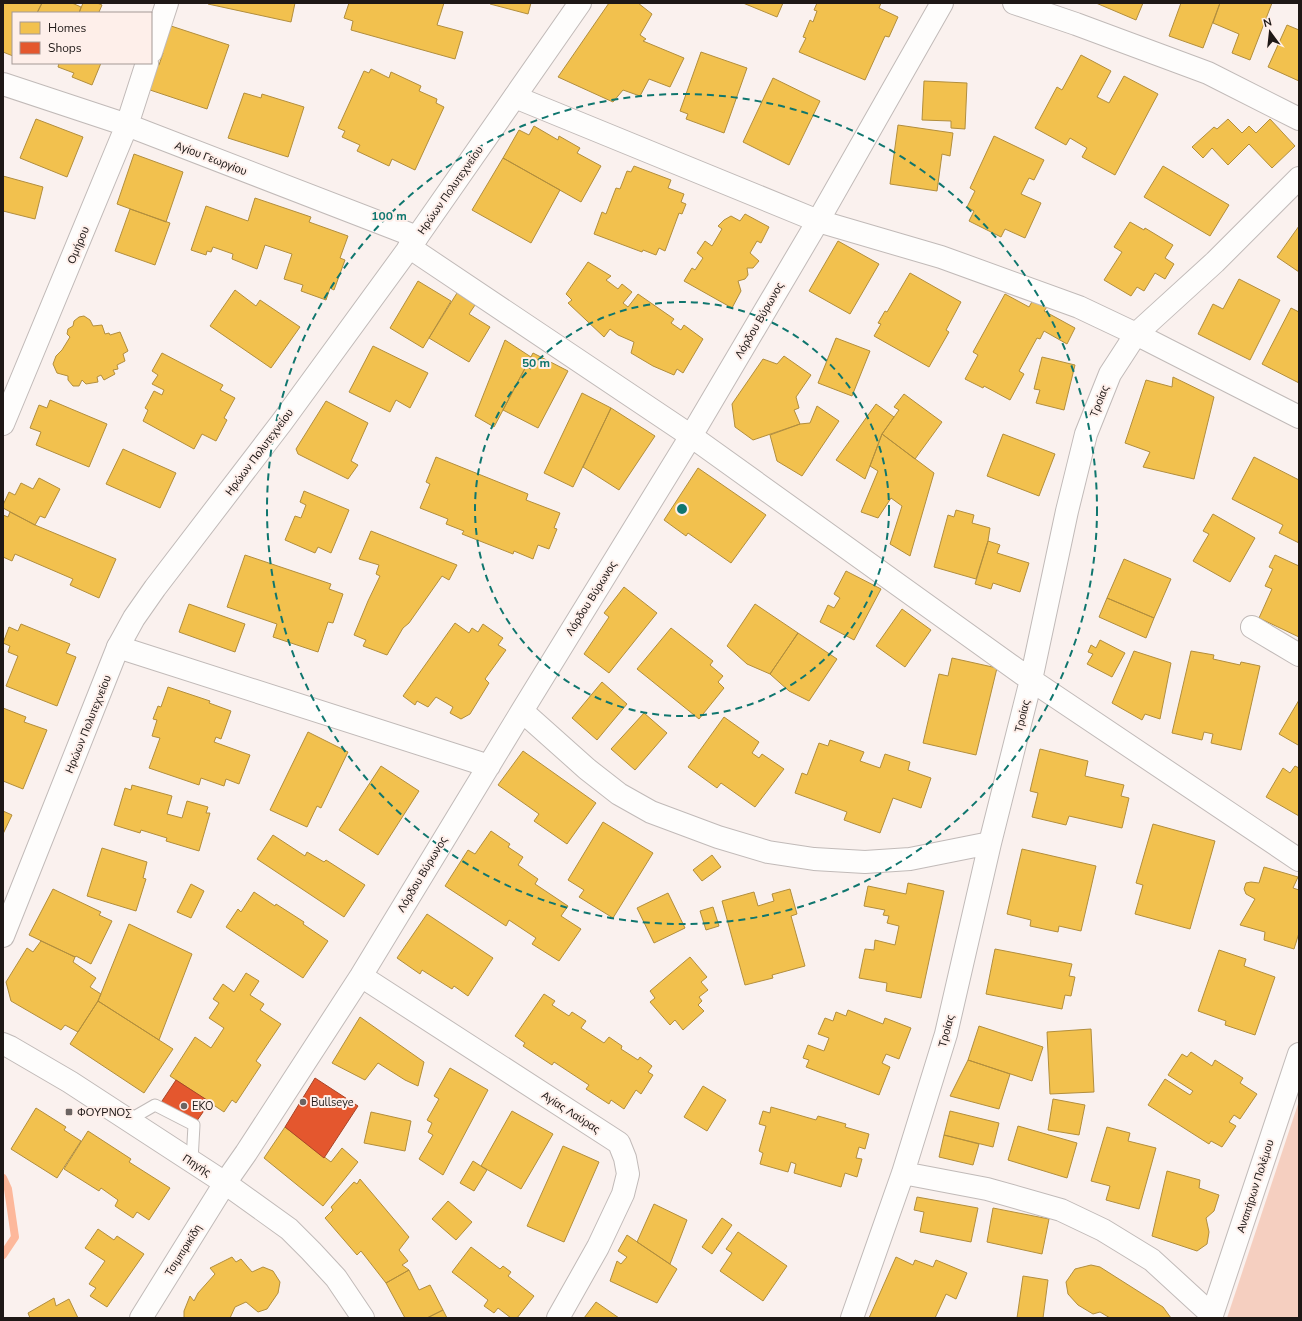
<svg xmlns="http://www.w3.org/2000/svg" width="1302" height="1321" font-family="'Nunito Sans',sans-serif">
<style>
.green{fill:#f5cfc0}
.homes{fill:#f2c14e;stroke:#b28e3d}
.shops{fill:#e4572e;stroke:#a94427}
.lines{fill:none;stroke-linecap:round;stroke-linejoin:round}
.stream{stroke:#fdb89b;stroke-width:8}
.service-casing{stroke:#c1bab8;stroke-width:13}
.minor-casing{stroke:#c1bab8;stroke-width:24}
.tertiary-casing{stroke:#c1bab8;stroke-width:24}
.secondary-casing{stroke:#c1bab8;stroke-width:24}
.service{stroke:#fefdfc;stroke-width:11}
.minor{stroke:#fefdfc;stroke-width:22}
.tertiary{stroke:#fefdfc;stroke-width:22}
.secondary{stroke:#fefdfc;stroke-width:22}
.ring{fill:none;stroke:#0f766e;stroke-width:2;stroke-dasharray:7 5}
.poi-dot{fill:#6b6462;stroke:#feefea;stroke-width:1.5}
.labels{text-anchor:middle;stroke-width:4;stroke-linejoin:round;paint-order:stroke}
.street-label{font-size:11px;fill:#1e1816;stroke:#feefea}
.poi-label{font-size:11px;fill:#1e1816;stroke:#feefea;text-anchor:start}
.centre{fill:#0f766e;stroke:#feefea;stroke-width:2}
.ring-label{font-size:12px;text-anchor:middle;font-weight:bold;fill:#0f766e;stroke:#feefea;stroke-width:4;stroke-linejoin:round;paint-order:stroke}
</style>
<rect width="100%" height="100%" fill="#faf1ee"/>
<path class="green" d="M1299 1101V1318H1227Z"/>
<path class="homes" d="M3 3H42L37 13H13V56L3 52Z
M42 3H72L81 7 79 13H37Z
M83 3H97L102 5 99 12 101 13H79Z
M209 3H295L291 22 208 4Z
M349 3H444L437 25 463 32 455 59 351 30 353 21 344 18Z
M491 3H531L528 14 490 4Z
M609 3H638L652 14 640 35 646 39 643 41 684 58 670 87 649 79 640 96 623 90 613 102 558 77Z
M743 3H783L777 17Z
M817 3H881L879 8 898 17 889 37 885 36 865 80 799 52 806 38 803 37 810 20 813 22 817 11 814 10Z
M1096 3H1143L1136 20Z
M1181 3H1220L1203 48 1169 36Z
M1220 3H1272L1250 60 1232 53 1239 34 1213 23Z
M168 25 229 45 207 109 147 89 155 64 159 65 163 53 160 52Z
M1287 25 1299 30V81L1268 67Z
M701 52 747 68 724 133 686 119 688 114 680 111Z
M1081 55 1111 71 1097 97 1109 103 1124 76 1158 94 1115 175 1082 157 1087 148 1070 138 1066 145 1035 128 1057 87 1062 90Z
M59 63H101L92 85 72 77 74 73 58 67Z
M371 69 389 78 391 72 421 86 419 91 437 99 436 103 444 107 415 170 392 159 389 166 357 151 360 145 342 137 345 131 338 128 364 71 369 73Z
M773 78 820 101 789 165 743 142Z
M924 81 967 83 965 129 951 128V121L922 120Z
M244 93 261 98 262 94 304 107 288 157 228 138Z
M36 119 83 137 67 177 20 158Z
M1228 119 1242 133 1249 126 1256 133 1270 119 1295 146 1272 168 1249 144 1228 165 1212 148 1203 158 1192 147 1214 127 1217 129Z
M898 125 953 133 950 156 942 154 937 191 890 184Z
M534 126 558 140 559 136 580 148 577 153 601 166 581 202 503 158 519 130 529 135Z
M994 136 1044 160 1034 180 1029 178 1021 194 1041 203 1025 238 1005 229 1001 237 969 221 974 211 967 207 975 191 970 188Z
M134 154 183 172 166 222 117 204Z
M503 158 560 190 531 243 472 210Z
M634 166 671 180 668 188 684 194 681 202 686 204 682 214 679 213 665 251 659 248 656 255 643 250 642 252 594 234 602 212 606 214 616 188 620 189 627 171 631 172Z
M1163 166 1229 205 1210 236 1144 197Z
M3 176 43 187 35 219 3 211Z
M255 198 311 217 309 222 348 236 340 258 345 260 334 290 330 288 326 300 301 291 303 285 284 279 292 254 265 245 257 269 232 259 233 254 213 247 211 252 207 251 206 255 191 250 206 206 248 221Z
M130 209 170 223 155 265 115 251Z
M745 214 769 227 761 243 757 241 750 253 759 261 753 268H747L748 275 745 279 738 281 741 291 732 308 684 281 692 268 695 270 703 258 697 253 705 241 712 246 722 229 718 226 724 220 731 216 740 221Z
M1130 222 1144 230 1145 228 1173 245 1165 258 1174 264 1165 279 1155 273 1144 291 1137 287 1131 296 1104 280 1122 252 1114 247Z
M1299 226V272L1277 257Z
M838 241 879 264 850 314 809 291Z
M588 262 611 276 606 280 618 289 622 284 632 292 623 303 628 307 638 294 674 319 671 323 681 330 684 325 703 339 683 373 677 369 674 375 653 366 631 353 634 342 618 335 610 329 604 337 568 303 572 300 566 294Z
M910 273 961 302 946 330 949 332 929 367 874 336 881 324 878 323 885 311 887 312Z
M1239 279 1280 300 1250 360 1198 334 1213 304 1223 309Z
M418 281 451 301 423 348 390 328Z
M235 290 256 306 260 300 300 327 271 368 210 326Z
M457 293 475 305 469 314 490 327 469 362 429 338Z
M1005 294 1029 307 1033 300 1047 307 1044 311 1075 328 1067 344 1044 331 1040 339 1037 338 1019 371 1024 374 1010 400 984 386 983 388 965 379 978 355 973 352Z
M1291 308 1299 312V383L1262 364Z
M84 316 90 320 93 326 102 325 105 334 109 333 110 335 120 332 128 351 123 354 125 361 117 365 118 369 113 370 115 374 104 380 101 375 97 377 98 382 86 384 82 380 79 386H73L68 380V376L57 373 53 364 56 356 62 350 70 337 67 334 68 329 73 326 74 321 79 317Z
M836 338 870 351 852 396 818 383Z
M505 340 531 357 494 427 475 416Z
M373 346 428 373 410 408 396 400 390 412 349 392Z
M162 353 223 385 220 390 235 398 224 418 227 420 216 441 202 434 194 449 143 421 148 410 145 408 154 391 162 395 164 390 152 384 158 375 152 371Z
M533 353 568 371 538 428 503 410Z
M784 356 811 375 796 397 799 408 794 410 800 424 753 440 735 427 732 404 763 359 777 364Z
M1042 357 1075 365 1064 410 1036 403 1040 390 1034 389Z
M1173 377 1214 397 1194 479 1143 467 1150 452 1125 443 1146 380 1172 387Z
M582 393 611 408 573 487 544 473Z
M904 394 942 422 915 459 882 434 899 410 894 407Z
M50 400 107 424 89 467 36 445 41 432 30 428 39 405 47 408Z
M326 401 368 423 351 461 358 465 348 479 298 454 296 449Z
M876 404 894 417 882 434 865 479 836 460Z
M817 406 839 421 802 476 777 461 770 435 800 424 810 423Z
M611 408 655 436 619 490 583 467Z
M882 434 934 473 910 556 890 544 902 506 891 498 878 518 861 512 878 471 870 466Z
M1003 434 1055 454 1039 496 987 476Z
M123 449 176 473 160 508 106 484Z
M436 457 528 494 526 500 560 513 554 528 557 529 549 549 538 545 533 559 514 551 513 554 462 534 464 531 446 524 448 519 420 508 430 484 426 482Z
M1254 457 1299 480V543L1279 533 1283 525 1232 499Z
M698 468 766 515 731 563 688 533 686 536 664 520Z
M39 478 60 489 45 518 40 516 35 525 3 508V505L9 492 15 495 21 483 33 489Z
M304 491 349 510 331 553 318 547 315 553 285 540 295 516 301 518 306 505 300 502Z
M956 510 974 515 972 523 990 528 988 541 976 579 934 567 948 515 954 517Z
M10 512 35 525 116 559 99 598 70 585 73 579 15 554 12 561 3 557V515L8 517Z
M1213 514 1255 538 1230 582 1193 561 1209 534 1203 531Z
M371 531 457 565 449 580 442 576 409 623 403 628 387 655 363 646 366 640 354 635 368 601 380 576 376 574 379 565 359 559Z
M988 541 1000 545 997 553 1029 563 1020 592 993 583 991 589 975 584Z
M245 555 331 584 329 589 343 594 333 623 328 622 318 652 273 637 277 624 227 607Z
M1275 555 1299 566V637L1259 618 1272 589 1265 586 1273 569 1269 567Z
M1124 559 1171 579 1154 618 1107 598Z
M846 571 881 589 854 640 820 622 828 605 834 608 840 598 834 594Z
M624 587 657 613 609 673 584 654 609 617 604 613Z
M1107 598 1154 618 1146 638 1099 617Z
M189 604 245 624 235 652 179 632Z
M755 604 798 633 770 674 747 664 727 646Z
M902 609 931 630 905 667 876 646Z
M455 623 469 633 472 628 478 632 483 624 503 638 498 645 506 650 485 679 489 683 470 714 461 719 450 713 453 707 436 697 428 707 417 701 415 705 403 696Z
M21 624 70 644 66 653 76 657 57 706 6 686 18 656 8 652 10 646 3 643 9 627 18 631Z
M671 628 713 661 710 665 723 676 718 682 724 688 699 719 637 669Z
M798 633 837 659 809 701 789 691 770 674Z
M1100 640 1125 653 1112 677 1087 664 1093 654 1088 652 1091 645 1096 648Z
M1134 651 1171 663 1160 719 1145 714 1142 720 1112 703Z
M1191 651 1214 655 1213 659 1240 665 1241 662 1260 666 1241 750 1211 743 1213 734 1204 732 1202 740 1172 733Z
M952 658 997 668 976 755 923 743 939 674 948 676Z
M602 682 627 704 597 740 572 718Z
M168 687 210 701 209 703 231 711 221 739 216 737 214 742 250 755 239 784 226 779 224 786 201 778 199 785 149 768 160 738 152 736 157 720 153 719 158 706 161 707Z
M1299 700V744L1298 745 1279 734Z
M3 708 26 717 24 722 47 730 23 789 3 781Z
M644 713 667 733 635 770 611 749Z
M724 717 759 742 752 753 759 758 762 754 784 769 755 807 721 783 717 788 688 767Z
M308 732 348 752 321 808 317 806 307 827 270 810Z
M830 740 864 752 860 761 880 768 885 754 910 762 908 770 931 778 921 808 893 798 880 833 844 820 847 812 795 793 802 773 807 775 819 743 828 746Z
M1040 749 1088 761 1085 776 1124 785 1121 796 1129 798 1122 828 1069 816 1066 825 1032 817 1038 793 1030 791Z
M523 751 596 803 567 844 534 821 539 814 498 785Z
M381 766 419 791 378 855 339 830Z
M1295 766 1299 768V816L1266 797 1283 768 1290 773Z
M132 785 172 796 167 814 182 818 187 801 208 807 206 813H210L199 851 166 841 167 838 141 830 140 833 114 825 125 788 131 790Z
M3 811 12 815 3 834Z
M603 822 653 853 613 918 579 897 584 890 568 880Z
M1153 824 1215 841 1190 929 1135 914 1143 885 1136 883Z
M491 831 510 844 508 847 523 857 518 865 538 879 535 884 568 906 561 916 581 929 559 961 532 944 536 938 509 920 506 926 445 886 468 850 475 854Z
M273 835 305 856 307 852 324 862 326 860 365 885 344 917 257 859Z
M102 848 147 862 143 878 146 879 136 911 87 896Z
M1022 849 1096 866 1081 931 1059 926 1058 932 1030 926 1031 920 1007 914Z
M712 855 721 867 702 881 693 870Z
M1264 867 1298 877 1293 888 1299 890V933L1294 949 1264 940 1265 932 1240 925 1255 899 1246 894 1244 889 1246 883 1251 882 1259 883Z
M908 883 944 891 921 998 886 991 887 983 859 978 865 949 874 950 875 940 895 945 899 926 887 923 889 916 883 915 885 910 864 906 868 886 906 894Z
M191 884 204 891 191 918 177 912Z
M53 889 101 912 99 915 112 921 91 964 76 956 75 957 29 935Z
M790 889 797 914 791 916 805 966 772 975 773 978 745 985 722 901 754 892 758 906 774 901 772 894Z
M254 892 275 906 276 904 304 922 303 924 328 941 303 978 226 927 238 909 241 912Z
M668 893 685 928 654 943 637 908Z
M713 907 719 926 706 930 700 911Z
M427 914 493 958 468 996 454 986 452 989 422 970 420 974 397 958Z
M129 924 192 954 159 1040 98 1001Z
M41 941 75 957 73 962 96 978 90 987 101 994 98 1001 78 1032 65 1025 61 1030 11 1001 6 982 27 948 33 952Z
M995 949 1072 964 1069 976 1075 977 1071 996 1065 995 1062 1009 986 994Z
M1219 950 1246 959 1244 966 1275 977 1255 1035 1225 1025 1226 1021 1198 1011Z
M690 957 707 977 701 982 708 990 699 997 702 1001 698 1005 704 1011 683 1030 675 1020 670 1025 650 1002 655 998 650 991Z
M246 973 259 981 250 995 264 1004 260 1010 281 1024 256 1061 261 1065 236 1103 232 1100 224 1112 170 1076 195 1037 211 1048 224 1028 209 1018 219 1003 213 999 223 984 234 992Z
M544 994 555 1001 552 1005 569 1016 572 1012 586 1021 581 1028 604 1043 609 1037 622 1046 621 1049 638 1060 640 1057 652 1066 648 1072 653 1075 641 1094 636 1090 624 1109 611 1100 609 1104 586 1089 589 1085 554 1062 552 1065 523 1046 525 1043 515 1036Z
M98 1001 173 1049 144 1093 70 1044Z
M848 1010 883 1024 885 1018 911 1028 899 1059 886 1054 882 1063 890 1067 879 1095 806 1067 809 1060 803 1058 808 1045 824 1051 829 1038 818 1034 825 1018 833 1021 836 1012 846 1016Z
M360 1017 424 1062 418 1086 405 1080 378 1063 365 1080 332 1063Z
M979 1026 1043 1047 1032 1081 968 1060Z
M1091 1029 1094 1092 1050 1094 1047 1032Z
M1191 1052 1212 1066 1215 1060 1243 1078 1240 1083 1257 1094 1240 1119 1234 1115 1229 1122 1236 1126 1222 1147 1211 1141 1209 1144 1148 1105 1165 1079 1190 1095 1193 1091 1168 1075 1182 1054 1187 1057Z
M968 1060 1010 1074 999 1109 950 1096Z
M450 1068 488 1090 443 1175 419 1159 433 1135 428 1132 432 1123 427 1120 439 1099 434 1096Z
M703 1086 726 1100 707 1131 684 1117Z
M1053 1099 1085 1105 1079 1135 1048 1130Z
M771 1107 816 1120 818 1116 846 1124 845 1127 869 1134 865 1149 859 1147 856 1158 862 1159 857 1177 845 1173 841 1187 794 1173 796 1164 791 1162 788 1172 760 1164 763 1153 759 1151 766 1126 759 1124 763 1111 770 1113Z
M36 1108 66 1127 64 1130 81 1141 57 1178 11 1149Z
M512 1111 553 1134 521 1189 481 1166Z
M950 1111 999 1123 993 1147 944 1135Z
M371 1112 411 1121 405 1151 364 1143Z
M1018 1126 1077 1143 1067 1178 1008 1160Z
M285 1127 331 1162 342 1148 358 1162 323 1206 264 1158Z
M1107 1127 1130 1133 1128 1141 1156 1148 1139 1209 1106 1200 1110 1186 1091 1181Z
M88 1131 131 1159 129 1162 170 1188 149 1220 137 1212 133 1218 115 1206 118 1200 101 1188 99 1191 64 1169Z
M944 1135 979 1144 973 1165 939 1157Z
M563 1146 599 1162 564 1242 527 1226Z
M473 1161 487 1170 474 1191 460 1183Z
M1167 1171 1200 1180 1199 1188 1219 1195 1214 1211 1206 1218 1209 1232 1207 1244 1197 1251 1152 1236Z
M360 1179 409 1237 399 1250 408 1261 402 1265 409 1270 386 1283 361 1251 357 1255 325 1218 333 1210 331 1207 354 1182 357 1184Z
M917 1197 978 1208 971 1242 920 1232 924 1212 914 1210Z
M448 1201 472 1222 456 1240 432 1219Z
M654 1204 687 1220 670 1264 637 1242Z
M993 1208 1049 1219 1042 1254 987 1242Z
M722 1218 732 1225 712 1254 702 1247Z
M98 1229 114 1240 117 1236 144 1254 107 1307 90 1296 96 1288 89 1284 105 1261 85 1248Z
M738 1232 787 1266 763 1301 720 1271 732 1253 726 1249Z
M627 1235 677 1269 657 1303 610 1281 617 1261 621 1264 627 1257 618 1251Z
M471 1247 500 1269 503 1266 511 1272 508 1276 534 1296 517 1318H511L498 1308 494 1313 484 1306 488 1300 452 1272Z
M232 1257 236 1262 241 1259 252 1272 263 1267 273 1271 280 1282 278 1293 267 1309 258 1312 246 1302 235 1307 230 1318H184V1311L190 1296 194 1301 198 1293 215 1274 210 1268Z
M896 1257 913 1265 915 1260 933 1267 936 1260 967 1273 956 1299 946 1294 935 1318H869Z
M1091 1265 1100 1267 1163 1307 1171 1318H1110L1100 1312 1093 1314 1078 1305 1068 1294 1066 1282 1075 1269Z
M409 1270 419 1290 430 1285 443 1310 427 1318H405L386 1283Z
M1023 1276 1048 1280 1043 1318H1017Z
M54 1298 56 1306 69 1299 78 1318H30L28 1313Z
M596 1302 619 1318H584Z
M443 1310 447 1318H427Z"/>
<path class="shops" d="M315 1078 358 1106 324 1158 285 1127Z
M176 1080 210 1102 194 1125 160 1104Z"/>
<g class="lines">
<path class="stream" d="M3 1178 8 1189 15 1237 3 1255"/>
<g class="service-casing">
<path id="service" d="M129 1120 155 1105 194 1125 192 1161"/>
</g>
<g class="minor-casing">
<path id="minor" d="M1014 3 1076 24 1208 73 1299 119
M151 52 167 3
M3 84 127 125 417 237
M515 97 818 221 941 257 1079 307 1136 334 1299 417
M409 247 691 436 1031 680 1299 860
M3 424 127 125 147 63
M1252 627 1299 655
M118 647 489 766
M522 711 587 769 619 794 651 812 718 837 768 852 814 859 865 862 910 859 990 843
M361 976 619 1143 625 1158 628 1174 623 1194 598 1247 558 1318
M903 1173 987 1189 1061 1210 1103 1230 1152 1260 1212 1315
M141 1318 225 1183 246 1153 361 976 522 711 691 436 818 221 942 3
M852 1318 903 1173 946 1034 990 843 1031 680 1067 511 1086 434 1110 374 1136 334 1215 262 1299 178"/>
</g>
<g class="tertiary-casing">
<path id="tertiary" d="M3 936 118 647 134 618 155 588 282 422 417 237 580 3
M1211 1318 1299 1054"/>
</g>
<g class="secondary-casing">
<path id="secondary" d="M3 1044 10 1047 70 1082 225 1183 289 1229 311 1251 336 1278 363 1318"/>
</g>
<use href="#service" class="service"/>
<use href="#minor" class="minor"/>
<use href="#tertiary" class="tertiary"/>
<use href="#secondary" class="secondary"/>
</g>
<g class="ring">
<circle cx="682" cy="509" r="207"/>
<circle cx="682" cy="509" r="415"/>
</g>
<g class="poi-dot">
<circle cx="303" cy="1102" r="4"/>
<circle cx="184" cy="1106" r="4"/>
<rect x="65" y="1108" width="8" height="8" rx="2"/>
</g>
<g class="labels">
<g class="street-label">
<text transform="translate(211 158) rotate(21)" y="4">Αγίου Γεωργίου</text>
<text transform="translate(450 190) rotate(-55)" y="4">Ηρώων Πολυτεχνείου</text>
<text transform="translate(78 245) rotate(-67)" y="4">Ομήρου</text>
<text transform="translate(759 320) rotate(-60)" y="4">Λόρδου Βύρωνος</text>
<text transform="translate(1099 401) rotate(-68)" y="4">Τροίας</text>
<text transform="translate(259 452) rotate(-53)" y="4">Ηρώων Πολυτεχνείου</text>
<text transform="translate(591 598) rotate(-58)" y="4">Λόρδου Βύρωνος</text>
<text transform="translate(1022 716) rotate(-76)" y="4">Τροίας</text>
<text transform="translate(88 724) rotate(-68)" y="4">Ηρώων Πολυτεχνείου</text>
<text transform="translate(422 874) rotate(-59)" y="4">Λόρδου Βύρωνος</text>
<text transform="translate(946 1031) rotate(-75)" y="4">Τροίας</text>
<text transform="translate(571 1112) rotate(33)" y="4">Αγίας Λαύρας</text>
<text transform="translate(197 1165) rotate(33)" y="4">Πηγής</text>
<text transform="translate(1255 1186) rotate(-72)" y="4">Αναπήρων Πολέμου</text>
<text transform="translate(183 1250) rotate(-58)" y="4">Τσιμπιρικίδη</text>
</g>
<g class="poi-label">
<text x="311" y="1106">Bullseye</text>
<text x="192" y="1110">EKO</text>
<text x="77" y="1116">ΦΟΥΡΝΟΣ</text>
</g>
</g>
<circle cx="682" cy="509" r="6" class="centre"/>
<g class="ring-label">
<text x="389" y="220">100 m</text>
<text x="536" y="367">50 m</text>
</g>
<rect width="1302" height="1321" fill="none" stroke="#1e1816" stroke-width="8"/>
<rect x="12" y="12" width="140" height="52" fill="#feefea" stroke="#a49995"/>
<rect x="20" y="22" width="20" height="12" fill="#f2c14e" stroke="#a49995"/>
<text x="48" y="32" font-size="12" fill="#1e1816">Homes</text>
<rect x="20" y="42" width="20" height="12" fill="#e4572e" stroke="#a49995"/>
<text x="48" y="52" font-size="12" fill="#1e1816">Shops</text>
<g transform="translate(1270 32) rotate(345)" stroke="#feefea" stroke-width="3" paint-order="stroke">
<path d="M0-3L7 15L0 10L-7 15Z" fill="#1e1816"/>
<text y="-6" font-size="11" font-weight="bold" text-anchor="middle" fill="#1e1816">N</text>
</g>
</svg>
